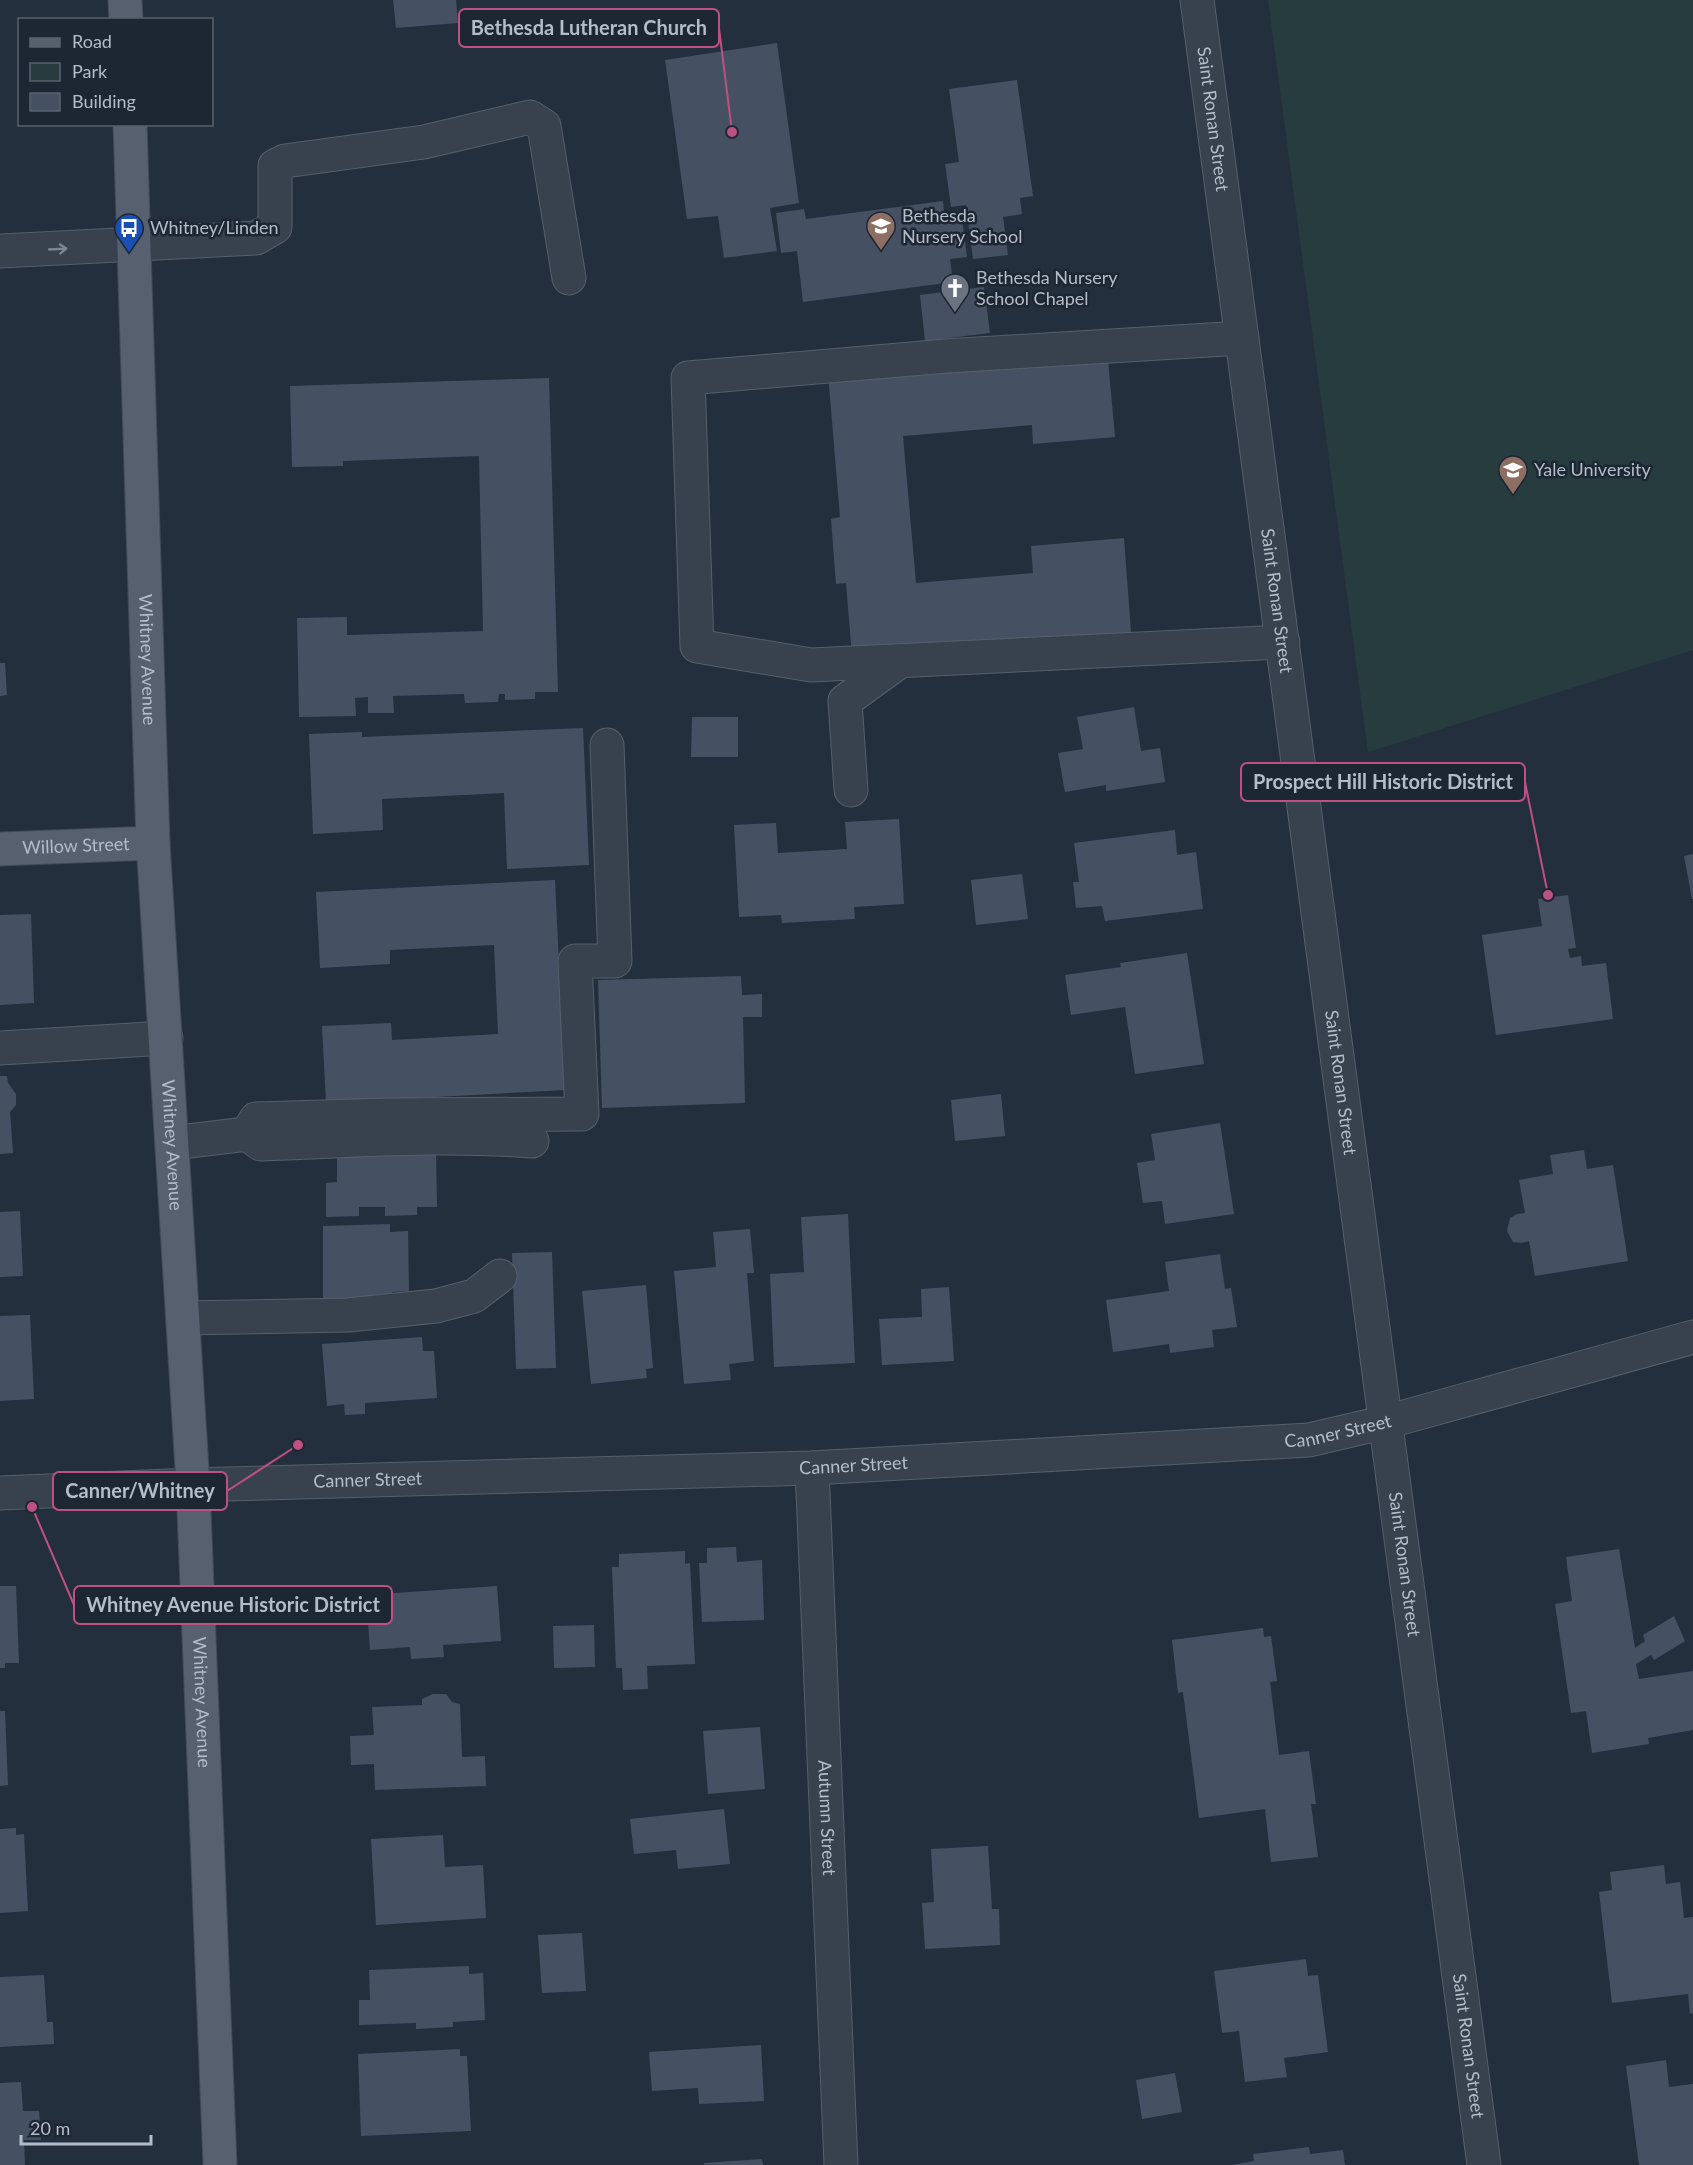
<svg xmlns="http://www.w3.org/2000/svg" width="1693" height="2165" font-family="Lato,sans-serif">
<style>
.green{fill:#263c3f}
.building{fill:#455162}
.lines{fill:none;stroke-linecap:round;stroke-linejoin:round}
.minor-casing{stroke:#565f6c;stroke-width:35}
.major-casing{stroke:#414a57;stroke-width:35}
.minor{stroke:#38414e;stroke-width:33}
.major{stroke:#56606e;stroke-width:33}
.oneway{stroke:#7c8592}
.labels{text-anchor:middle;stroke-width:5;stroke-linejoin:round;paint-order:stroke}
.street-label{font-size:18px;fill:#b4bcc9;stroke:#1d2633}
.poi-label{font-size:18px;fill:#b4bcc9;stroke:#1d2633;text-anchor:start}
.leader{fill:none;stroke:#bd5182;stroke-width:2}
.callout-dot{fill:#bd5182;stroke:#1d2633;stroke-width:2}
.callout{fill:#1d2633;stroke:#bd5182;stroke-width:2}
.callout-label{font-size:20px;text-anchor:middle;font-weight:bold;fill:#b4bcc9}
</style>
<rect width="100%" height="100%" fill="#242f3e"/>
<path class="green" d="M1268 0H1693V650L1368 752Z"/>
<path class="building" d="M393 0H456L458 23 396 28Z
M777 43 799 203 770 208 777 251 724 258 718 216 687 219 665 60Z
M1017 80 1033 196 1020 198 1022 214 1003 217 1008 255 973 259 966 205 951 207 945 164 959 162 949 89Z
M943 201 944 213 961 211 967 257 950 259 953 282 803 302 797 251 781 253 776 213 804 209 806 219Z
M984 287 990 333 925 341 920 295Z
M1107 349 1115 437 1033 444 1032 425 903 436 916 583 1033 573 1031 546 1124 538 1131 632 852 656 846 583 836 584 831 519 840 517 828 373Z
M549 378 558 692H535V699L505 700V694H499L498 702 465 703 464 694 393 696 394 713H368V697L355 698 356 716 299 717 297 618 347 617V635L483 631 479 456 343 461V466L292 467 290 386Z
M0 663H5L7 695 0 696Z
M1134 707 1141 751 1160 748 1165 782 1106 791V785L1065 792 1058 753 1083 749 1077 717Z
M692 717H738V757H691Z
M583 728 589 865 507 869 504 793 382 799 383 830 313 834 309 734 362 732V737Z
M899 819 904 904 854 907 855 919 782 923 781 915 739 917 734 825 776 823 778 853 847 849 845 822Z
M1175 830 1177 855 1196 852 1203 909 1105 921 1102 906 1076 908 1073 882H1079L1074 843Z
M1693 854V899H1692L1684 856Z
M1022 874 1028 919 976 925 971 880Z
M555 880 565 1090 326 1103 322 1026 391 1023 392 1040 498 1034 494 945 390 950V964L320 968 316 892Z
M1568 895 1576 948 1568 949 1570 958 1581 956 1582 966 1606 963 1613 1019 1496 1035 1482 935 1542 926 1538 899Z
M31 914 34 1003 0 1005V915Z
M1187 953 1204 1064 1135 1074 1125 1007 1071 1015 1065 975 1121 967 1120 963Z
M741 976 742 995 762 994V1017H743L745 1103 602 1108 598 980Z
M0 1076H7L8 1083 16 1094V1105L10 1112 13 1153 0 1154Z
M1001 1094 1005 1136 955 1141 951 1100Z
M1220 1123 1234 1214 1165 1224 1162 1201 1143 1203 1137 1163 1155 1160 1151 1134Z
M1584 1150 1587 1169 1613 1165 1628 1261 1535 1276 1529 1241 1521 1243 1513 1242 1507 1231 1510 1218 1517 1214 1525 1213 1519 1180 1553 1174 1550 1155Z
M436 1152 437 1207H417V1215L385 1216V1207H359V1216L326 1217V1183L337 1182V1153Z
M20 1211 23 1276 0 1277V1212Z
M848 1214 855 1363 774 1367 770 1274 804 1272 801 1217Z
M390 1224V1232L408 1231 409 1291 392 1292V1298L323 1300V1226Z
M750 1229 754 1273H747L754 1361 729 1364 731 1380 684 1384 674 1271 716 1267 713 1232Z
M552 1252 556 1368 516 1369 512 1253Z
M1220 1254 1225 1289 1231 1288 1237 1327 1212 1330 1214 1347 1170 1353 1169 1344 1113 1352 1106 1300 1169 1291 1165 1262Z
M646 1285 653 1368 646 1369 647 1378 591 1384 582 1291Z
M949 1287 954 1361 882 1365 879 1319 922 1317 921 1289Z
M30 1315 34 1399 0 1401V1316Z
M422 1337 423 1351H434L437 1398 365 1403V1414L345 1415 344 1404 327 1406 322 1344Z
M736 1547 737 1562 762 1560 764 1620 702 1622 699 1563H707V1548Z
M1619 1549 1635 1648 1645 1641 1643 1635 1674 1616 1685 1641 1654 1660 1651 1655 1636 1664 1639 1679 1693 1671V1730L1648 1738 1649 1744 1592 1753 1586 1711 1571 1713 1555 1604 1572 1601 1566 1557Z
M685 1551V1564L690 1563 695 1664 647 1666 648 1689 623 1690 622 1668H616L612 1567H619V1554Z
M0 1586H16L19 1663H5V1668H0Z
M497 1586 501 1641 443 1645 444 1657 411 1659 410 1647 370 1650 366 1595Z
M594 1625 595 1667 554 1668 553 1626Z
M1263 1628 1264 1637 1271 1636 1277 1681 1270 1682 1279 1755 1309 1751 1316 1804H1311L1318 1857 1271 1862 1265 1809 1199 1818 1183 1692 1178 1693 1172 1640Z
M433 1694H446L452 1702 460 1704 462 1757 485 1756 486 1786 375 1790 374 1764 351 1765 350 1736 374 1735 372 1707 422 1705V1699Z
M0 1711H5L8 1785 0 1786Z
M760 1727 765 1789 708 1794 703 1731Z
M724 1809 730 1864 678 1869 676 1850 634 1854 630 1819Z
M16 1828V1835L24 1834 28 1911 0 1913V1829Z
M443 1835 445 1867 483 1865 486 1918 376 1925 371 1839Z
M988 1846 992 1909H999L1000 1945 925 1949 922 1903 934 1902 931 1849Z
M1664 1865 1666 1884 1680 1882 1684 1918 1693 1917V2013L1690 2014 1688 1994 1612 2003 1599 1892 1612 1890 1610 1872Z
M582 1933 586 1991 542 1993 538 1935Z
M1306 1959 1308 1976 1318 1975 1328 2052 1284 2058 1287 2077 1245 2082 1239 2031 1222 2033 1214 1971Z
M469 1966V1974L483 1973 485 2020 453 2022V2027L416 2029V2023L359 2025V2000H370L369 1970Z
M44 1975 47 2022H53L54 2044 0 2047V1977Z
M761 2045 764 2101 699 2104 698 2088 652 2091 649 2052Z
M460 2049V2056H467L471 2131 361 2136 358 2054Z
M1666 2060 1669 2087 1693 2084V2165H1639L1626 2066Z
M1175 2073 1182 2112 1142 2119 1136 2080Z
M21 2082 23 2111H39L41 2140H24L25 2165H0V2083Z
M1309 2147 1310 2154 1343 2150 1345 2165H1233L1254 2161 1253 2154Z
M762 2159 763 2165H704V2163Z"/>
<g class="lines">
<g class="minor-casing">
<g id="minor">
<path id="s1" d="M1197 0 1484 2165"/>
<path d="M0 251 256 238 275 227V166L285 161 424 142 530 117 544 126 569 278"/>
<path d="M1242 338 946 356 688 378 697 646 811 665 1283 642"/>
<path d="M851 790 845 701 900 661"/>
<path d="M0 1048 166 1038"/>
<path d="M247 1134 256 1119 389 1115 582 1114 575 961H615L607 745"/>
<path d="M172 1143 247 1134 261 1144C352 1141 442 1134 532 1141"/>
<path d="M183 1318 348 1315 436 1306 474 1296 500 1276"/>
<path id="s2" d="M812 1468 841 2165"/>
<path id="s3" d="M0 1493 193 1485 812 1468 1309 1440 1386 1422 1693 1337"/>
</g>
</g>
<g class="major-casing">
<g id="major">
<path d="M125 0 126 20"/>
<path id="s4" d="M130 124 153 843 193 1485 220 2165"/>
<path id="s5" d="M0 849 153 843"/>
</g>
</g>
<use href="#minor" class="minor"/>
<use href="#major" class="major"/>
</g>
<defs><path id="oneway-shaft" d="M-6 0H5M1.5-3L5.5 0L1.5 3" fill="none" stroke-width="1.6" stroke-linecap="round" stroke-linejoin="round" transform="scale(1.5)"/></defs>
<use class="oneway" href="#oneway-shaft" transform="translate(58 249) rotate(-3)"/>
<defs>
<g id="school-pin" transform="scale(1.5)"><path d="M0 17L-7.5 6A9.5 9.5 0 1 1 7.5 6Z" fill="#8d6e63" stroke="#1d2633"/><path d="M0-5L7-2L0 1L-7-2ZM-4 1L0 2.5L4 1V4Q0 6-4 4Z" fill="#fff"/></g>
<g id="bus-pin" transform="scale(1.5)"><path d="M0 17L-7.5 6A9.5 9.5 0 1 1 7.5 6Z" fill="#1a4fb4" stroke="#1d2633"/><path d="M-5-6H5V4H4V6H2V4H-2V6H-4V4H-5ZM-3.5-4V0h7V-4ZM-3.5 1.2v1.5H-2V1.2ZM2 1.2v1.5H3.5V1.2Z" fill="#fff"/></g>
<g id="church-pin" transform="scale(1.5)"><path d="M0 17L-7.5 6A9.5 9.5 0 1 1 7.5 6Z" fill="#6b7280" stroke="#1d2633"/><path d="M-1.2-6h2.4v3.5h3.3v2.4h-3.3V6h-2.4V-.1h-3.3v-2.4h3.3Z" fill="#fff"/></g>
<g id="university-pin" transform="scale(1.5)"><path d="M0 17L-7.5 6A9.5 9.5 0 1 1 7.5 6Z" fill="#8d6e63" stroke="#1d2633"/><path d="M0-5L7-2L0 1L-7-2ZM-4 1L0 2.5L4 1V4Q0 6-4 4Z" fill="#fff"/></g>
</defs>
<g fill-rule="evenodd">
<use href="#school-pin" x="881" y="226"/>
<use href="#bus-pin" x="129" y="228"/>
<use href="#church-pin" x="955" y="288"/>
<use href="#university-pin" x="1513" y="470"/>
</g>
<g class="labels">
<g class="street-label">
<text dy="6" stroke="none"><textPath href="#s1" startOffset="120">Saint Ronan Street</textPath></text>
<text dy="6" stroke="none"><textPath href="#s1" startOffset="606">Saint Ronan Street</textPath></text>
<text dy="6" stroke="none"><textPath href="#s4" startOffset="536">Whitney Avenue</textPath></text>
<text dy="6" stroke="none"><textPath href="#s5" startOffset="76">Willow Street</textPath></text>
<text dy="6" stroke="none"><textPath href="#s1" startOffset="1092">Saint Ronan Street</textPath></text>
<text dy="6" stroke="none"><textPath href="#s4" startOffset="1022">Whitney Avenue</textPath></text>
<text dy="6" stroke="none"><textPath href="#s3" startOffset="1340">Canner Street</textPath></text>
<text dy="6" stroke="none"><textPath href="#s3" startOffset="854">Canner Street</textPath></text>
<text dy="6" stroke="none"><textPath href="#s3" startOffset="368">Canner Street</textPath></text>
<text dy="6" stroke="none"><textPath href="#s1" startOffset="1578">Saint Ronan Street</textPath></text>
<text dy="6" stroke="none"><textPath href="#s4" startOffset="1580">Whitney Avenue</textPath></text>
<text dy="6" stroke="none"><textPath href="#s2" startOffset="350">Autumn Street</textPath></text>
<text dy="6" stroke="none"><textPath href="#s1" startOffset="2064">Saint Ronan Street</textPath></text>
</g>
<g class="poi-label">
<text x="902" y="222">Bethesda<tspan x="902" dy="21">Nursery School</tspan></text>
<text x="150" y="234">Whitney/Linden</text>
<text x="976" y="284">Bethesda Nursery<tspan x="976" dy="21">School Chapel</tspan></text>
<text x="1534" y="476">Yale University</text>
</g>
</g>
<path class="leader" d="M732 132L719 28M1548 895L1525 782M298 1445L227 1491M32 1507L74 1605"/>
<g class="callout-dot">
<circle cx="732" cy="132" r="6"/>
<circle cx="1548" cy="895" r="6"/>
<circle cx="298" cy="1445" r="6"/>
<circle cx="32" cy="1507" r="6"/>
</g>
<g class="callout">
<rect x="459" y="9" width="260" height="38" rx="6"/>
<rect x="1241" y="763" width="284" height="38" rx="6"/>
<rect x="53" y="1472" width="174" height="38" rx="6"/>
<rect x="74" y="1586" width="318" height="38" rx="6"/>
</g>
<g class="callout-label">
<text x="589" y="35">Bethesda Lutheran Church</text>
<text x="1383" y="789">Prospect Hill Historic District</text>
<text x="140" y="1498">Canner/Whitney</text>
<text x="233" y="1612">Whitney Avenue Historic District</text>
</g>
<rect x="18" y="18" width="195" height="108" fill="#1d2633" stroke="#59626f" stroke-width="1.5"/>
<rect x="30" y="38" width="30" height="9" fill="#56606e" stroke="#59626f" stroke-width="1.5"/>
<text x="72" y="48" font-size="18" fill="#b4bcc9">Road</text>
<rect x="30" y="63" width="30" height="18" fill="#263c3f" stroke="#59626f" stroke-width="1.5"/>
<text x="72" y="78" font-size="18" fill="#b4bcc9">Park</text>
<rect x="30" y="93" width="30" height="18" fill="#455162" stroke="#59626f" stroke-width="1.5"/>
<text x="72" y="108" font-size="18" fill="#b4bcc9">Building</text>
<path d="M21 2135v9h130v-9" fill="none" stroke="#b4bcc9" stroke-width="3"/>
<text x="30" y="2135" font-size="18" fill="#b4bcc9" stroke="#1d2633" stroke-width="4.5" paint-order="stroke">20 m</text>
</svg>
